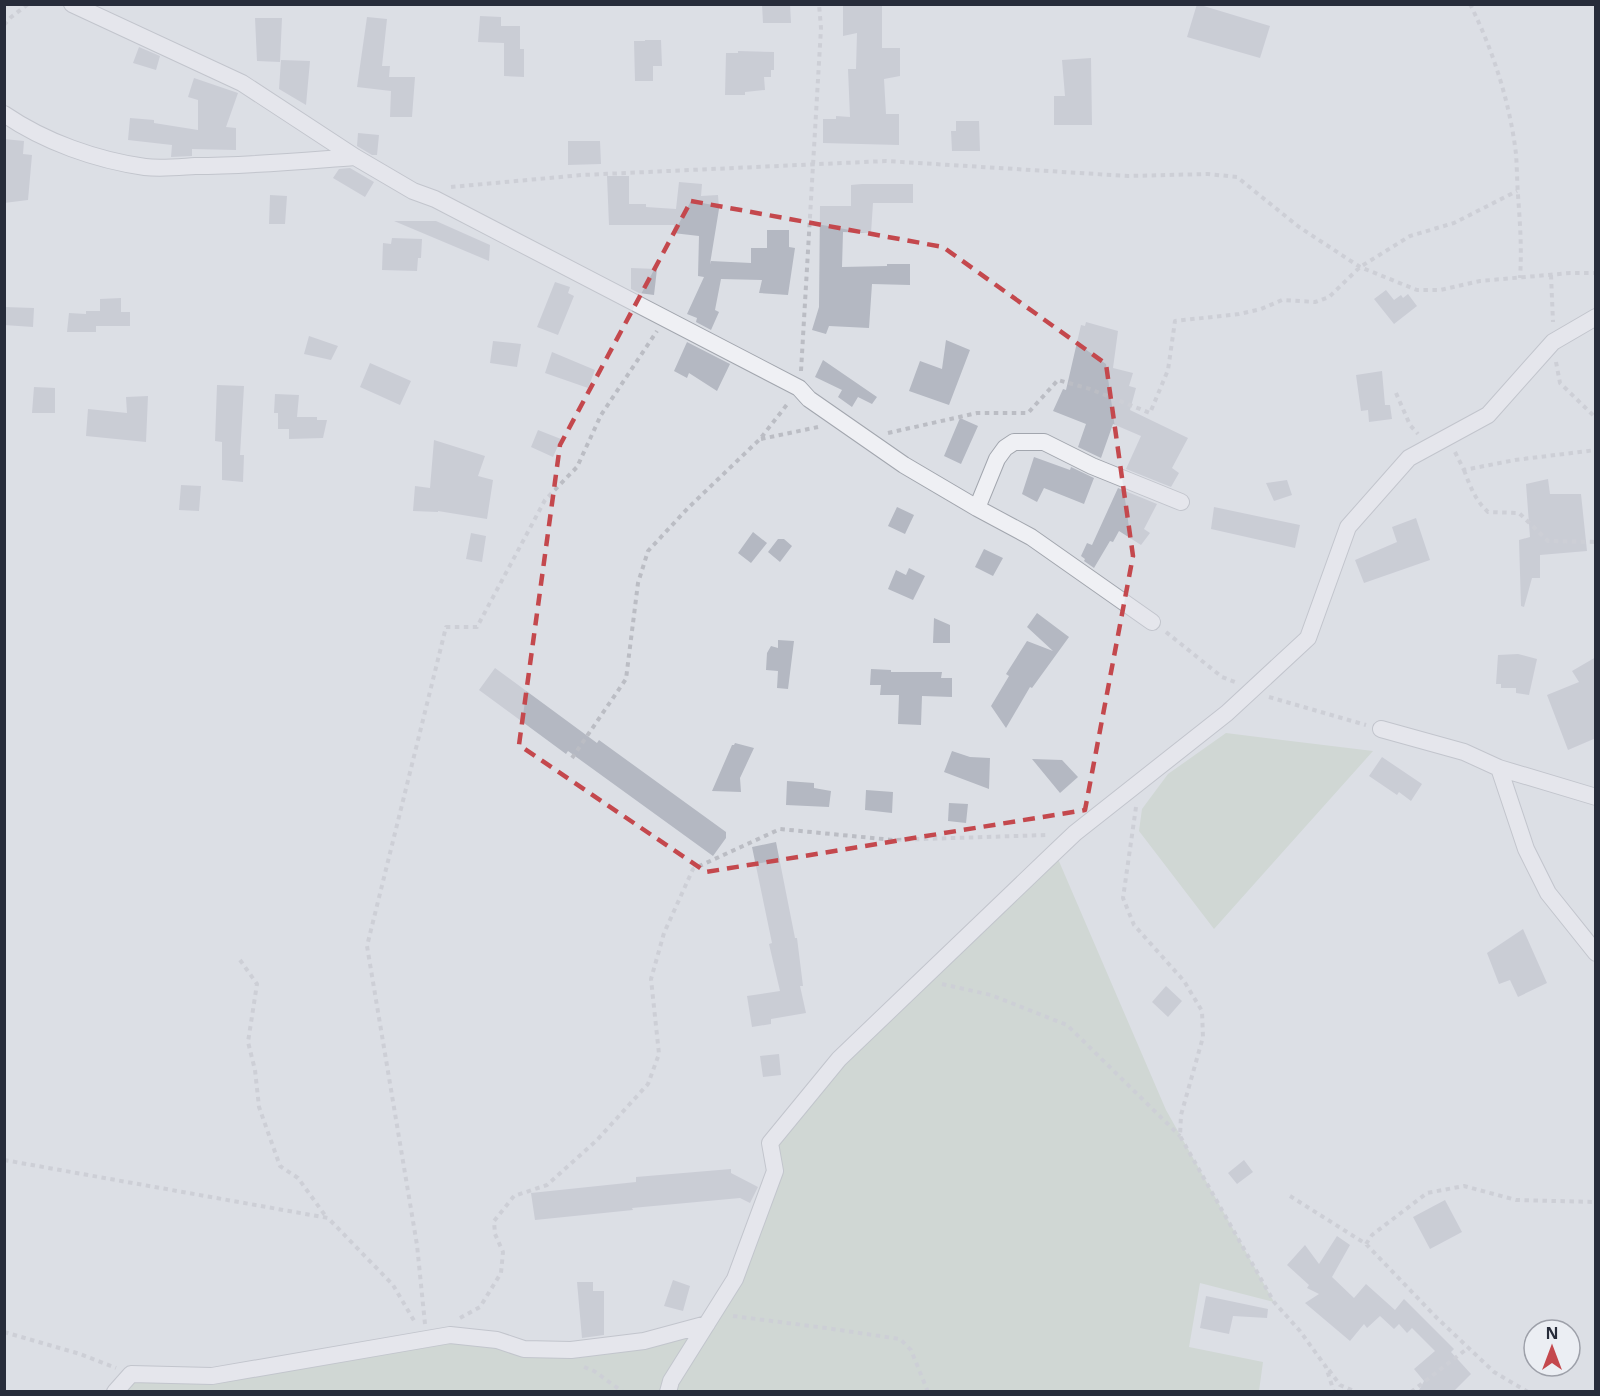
<svg xmlns="http://www.w3.org/2000/svg" width="1600" height="1396" font-family="'Open Sans',sans-serif">
<style>
.green{fill:#c0cfbe}
.building{fill:#b4b8c2}
.lines{fill:none;stroke-linecap:round;stroke-linejoin:round}
.street-casing{stroke:#a2a6ae;stroke-width:18}
.path{stroke:#bbbdc4;stroke-width:4;stroke-dasharray:4.5 4.5;stroke-linecap:butt}
.street{stroke:#eff0f4;stroke-width:16}
.marked{fill:none;stroke:#c4484d;stroke-width:4.5;stroke-dasharray:12 8;stroke-linejoin:round}
</style>
<rect width="100%" height="100%" fill="#dcdfe5"/>
<path class="green" d="M1226 733 1373 751 1214 929 1139 831 1142 809 1168 774Z
M1055 852 1166 1110 1274 1302 1200 1283 1189 1347 1263 1362 1259 1391 115 1392 131 1374 212 1376 450 1335 542 1350 707 1324 775 1171 770 1143 839 1059Z"/>
<path class="building" d="M762 4H790L791 23H763Z
M851 4H882V48H900V76L884 79 886 114H899V145L823 143V119H836V116L850 117 848 69H856L857 33 843 36V6H851Z
M1197 4 1270 26 1260 58 1187 37Z
M480 16 501 17V26H520V49H524V77L504 76V43L478 42Z
M367 17 387 19 382 66H390L389 77H415L412 117H390L391 91 357 87Z
M255 18H282L280 62 257 61Z
M645 40H661L662 66H653V81H635L634 41H645Z
M139 47 160 56 156 70 133 63Z
M738 51 774 52V70H771V77H764L765 90 745 92V95H725L726 53H738Z
M1091 58 1092 125H1054V96H1065L1062 60Z
M281 60 310 61 306 105 279 89Z
M194 78 238 93 226 127 236 128V150L192 149V156L171 157 172 145 128 140 130 118 154 120V123L198 130V100L188 97Z
M956 121H979L980 151H952L951 131H956Z
M358 133 379 135 377 155H372L357 146Z
M4 139 24 141 23 154 32 155 28 200 4 203Z
M568 141H600L601 164 568 165Z
M350 168 374 182 365 197 333 178 339 169Z
M607 176H629V204H646V207L676 209 679 182 702 184 701 196 718 195 719 209 710 264 711 261 751 263V248H767V230H789V247L795 248 788 295 759 293 762 280 721 279 715 310 719 312 711 330 696 322 697 318 687 314 704 277 698 276 699 236 673 233 674 225H609Z
M862 184H913V203H873L871 233 843 232 842 267 887 266V264H910V285L872 284 869 328 829 326 826 334 812 330 819 307 820 206H851V185Z
M270 195 287 196 285 224H269Z
M394 221H436L490 245 489 261Z
M392 238 422 239 421 258H418L417 271 382 270 383 243 391 244Z
M631 268 657 269 654 295 639 293 631 289Z
M555 282 570 287 568 293 574 296 558 335 537 327Z
M1386 290 1394 300 1401 295 1403 298 1408 294 1417 306 1394 324 1374 299Z
M121 298V312H130V326H96V332H67L69 313 86 314V311H100V299Z
M4 307 34 308 33 327 4 325Z
M1086 322 1118 331 1113 368 1133 373 1129 386 1136 388 1130 410 1188 438 1172 468 1179 473 1171 487 1126 469 1141 436 1113 424 1101 458 1078 447 1086 424 1053 411 1063 389 1066 390 1081 325 1085 326Z
M309 336 338 346 331 360 304 354Z
M946 340 970 350 949 405 909 391 920 361 942 369Z
M493 341 521 344 517 367 490 363Z
M687 342 730 364 717 391 689 373 687 378 674 371Z
M552 352 595 370 588 388 545 373Z
M823 360 877 397 872 404 858 397 852 407 838 397 842 390 815 377Z
M370 363 411 381 400 405 360 387Z
M1382 371 1385 405H1390L1392 419 1369 422 1368 410 1361 411 1356 375Z
M217 385 244 386 240 455H244L243 482 222 480V442L215 441Z
M34 387 55 388V413H32Z
M275 394 299 395 297 417H317V420H327L323 438 289 439V429H278V413H274Z
M148 396 146 442 86 436 88 409 127 413 126 397Z
M960 418 978 426 961 464 944 456Z
M538 430 561 439 553 457 531 447Z
M434 440 485 456 478 476 493 480 487 519 438 511V512L413 511 415 486 430 488Z
M1034 457 1070 470 1071 467 1094 478 1084 504 1044 488 1037 502 1022 494Z
M1548 479 1550 494H1581L1587 551 1540 555V578H1532L1524 607 1521 606 1519 540 1530 537 1526 484Z
M1287 480 1292 495 1274 501 1266 483Z
M181 485 201 486 199 511 179 510Z
M1118 488 1157 504 1144 529 1150 533 1141 545 1119 531 1113 542 1110 541 1094 568 1084 561 1085 559 1081 556 1087 543 1092 545Z
M897 507 914 515 905 534 888 526Z
M1214 507 1300 525 1295 548 1211 529Z
M1416 518 1430 560 1364 583 1355 560 1397 542 1392 527Z
M753 532 767 543 751 563 738 553Z
M471 533 486 536 482 562 466 559Z
M778 539H784L792 546 780 562 768 552Z
M984 549 1003 558 993 576 975 567Z
M909 568 925 576 913 600 888 589 896 570 906 575Z
M1037 613 1069 637 1032 688 1030 687 1006 728 991 706 1009 676 1006 674 1027 641 1053 651 1027 627Z
M934 618 950 625V643H933Z
M778 640 794 641 788 689 777 688 778 671 766 670 767 653 771 646 778 648Z
M1518 654 1537 659 1529 695 1516 693V688H1501V684H1496L1498 655Z
M1596 657V738L1568 750 1547 695 1579 682 1572 671Z
M495 668 597 743 599 740 726 832V838L713 856 568 751 566 754 479 690Z
M871 669 891 670V672H942L941 678H952V697L922 696 921 725 898 724 899 695H880L881 685H870Z
M735 743 754 748 740 778 741 792 712 791 732 745H734Z
M952 751 970 757 990 758 989 789 944 772Z
M1382 757 1422 784 1411 801 1399 792 1397 795 1369 776Z
M1032 759 1062 760 1078 777 1060 793Z
M787 781 814 783V788L831 791 829 807 786 805Z
M866 790 893 792 892 813 865 810Z
M949 803 968 804 966 823 948 821Z
M776 842 795 938H797L803 986H800L806 1013 771 1019V1024L752 1027 747 996 780 991 769 944 772 943 752 847Z
M1523 929 1547 983 1518 997 1510 980 1499 984 1487 953Z
M1166 986 1182 1001 1168 1017 1152 1002Z
M779 1054 781 1075 763 1077 760 1056Z
M1244 1160 1253 1172 1237 1184 1228 1173Z
M731 1169V1173L758 1187 750 1203 740 1198 632 1208 633 1210 535 1220 531 1193 636 1182V1177Z
M1445 1200 1462 1232 1430 1249 1413 1217Z
M1337 1236 1350 1245 1332 1277 1354 1298 1366 1284 1395 1310 1404 1299 1454 1349 1451 1352 1471 1374 1453 1392H1418L1424 1381 1414 1369 1435 1351 1412 1328 1407 1333 1399 1324 1394 1329 1380 1316 1367 1328 1364 1324 1350 1341 1305 1303 1319 1294 1307 1288 1309 1285 1287 1265 1305 1245 1319 1264Z
M673 1280 690 1286 683 1311 664 1306Z
M577 1282H593V1291H604V1335L582 1338Z
M1206 1296 1268 1309 1267 1318 1233 1316 1229 1334 1200 1328Z"/>
<g class="lines">
<g class="street-casing">
<path id="street" d="M72 4 242 83 355 157 413 191 435 199 799 388 809 399 904 465 977 508 1031 537 1152 622
M4 114C45 142 96 160 145 167 161 169 179 167 195 166 249 166 301 161 355 157
M977 508 997 459 1005 448 1014 442H1044L1092 466 1181 502
M1381 729 1464 752 1499 768 1596 797
M1499 768 1526 849 1548 893 1596 953
M115 1392 131 1374 212 1376 450 1335 497 1340 524 1349 571 1350 644 1341 707 1324
M668 1392 671 1381 735 1279 775 1171 770 1143 839 1059 1055 852 1075 833 1227 713 1308 638 1348 527 1409 458 1488 415 1553 342 1596 317"/>
</g>
<path class="path" d="M1470 4C1493 50 1510 103 1516 154 1517 167 1517 181 1518 195 1520 223 1522 250 1520 278
M4 25 10 18 28 4
M451 187 582 175 886 161 1128 176 1208 174 1237 177 1299 227 1360 267 1417 290H1440L1480 281 1570 273H1596
M1551 275 1553 322
M1556 362 1560 383 1596 418
M801 371 821 28 819 4
M1396 393 1410 425 1418 434
M888 433 977 413H1028L1058 380 1090 389 1150 413 1168 370 1175 321 1239 314 1261 309 1282 300 1315 302 1329 297 1360 267 1410 236 1454 223 1517 191
M761 439 818 427
M1455 452 1464 470 1515 460 1596 450
M1464 470C1470 486 1475 500 1488 512L1519 513 1548 541 1596 542
M1166 632 1222 677 1235 682
M1269 697 1366 725
M572 758 626 679 638 583 648 551 688 508 760 439 789 402
M1136 807 1123 898 1134 925 1184 981 1202 1011 1203 1037 1181 1115 1180 1136 1274 1302 1300 1331 1326 1367 1334 1392
M240 960 257 984 248 1042 255 1070 259 1107 280 1166 298 1178 327 1218
M942 984 991 995 1067 1025 1180 1136
M4 1160 328 1218 393 1285 416 1324
M1290 1196 1366 1244 1437 1318 1494 1372 1528 1392
M1366 1244 1372 1235 1427 1193 1464 1186 1516 1200 1596 1202
M733 1316 826 1328 900 1339 911 1350 928 1392
M460 1318 480 1307 501 1273 503 1252 495 1234 494 1221 514 1196 547 1185 597 1140 648 1084 659 1054 651 979 664 933 693 869 780 829 893 840 1047 835
M425 1324 417 1245 367 946 446 627H477L545 500 577 467 601 415 657 331
M4 1332 80 1354 116 1368
M584 1367 594 1371 623 1392
M1329 1370 1340 1385 1356 1392
M1411 1392 1468 1348"/>
<use href="#street" class="street"/>
</g>
<path d="M0 0H1600V1396H0ZM691 201 943 247 1106 364 1133 556 1085 810 706 872 519 745 560 445Z" fill="#dcdfe5" fill-opacity=".55" fill-rule="evenodd"/>
<path class="marked" d="M691 201 943 247 1106 364 1133 556 1085 810 706 872 519 745 560 445Z"/>
<rect width="1600" height="1396" fill="none" stroke="#272c3a" stroke-width="12"/>
<g transform="translate(1552 1348)"><circle r="28" fill="#ebeef3" stroke="#9da0a9" stroke-width="1.5"/>
<path d="M0-4.5L10 22L0 15L-10 22Z" fill="#c4484d"/>
<text y="-9" font-size="16" font-weight="bold" text-anchor="middle" fill="#272c3a">N</text>
</g>
</svg>
